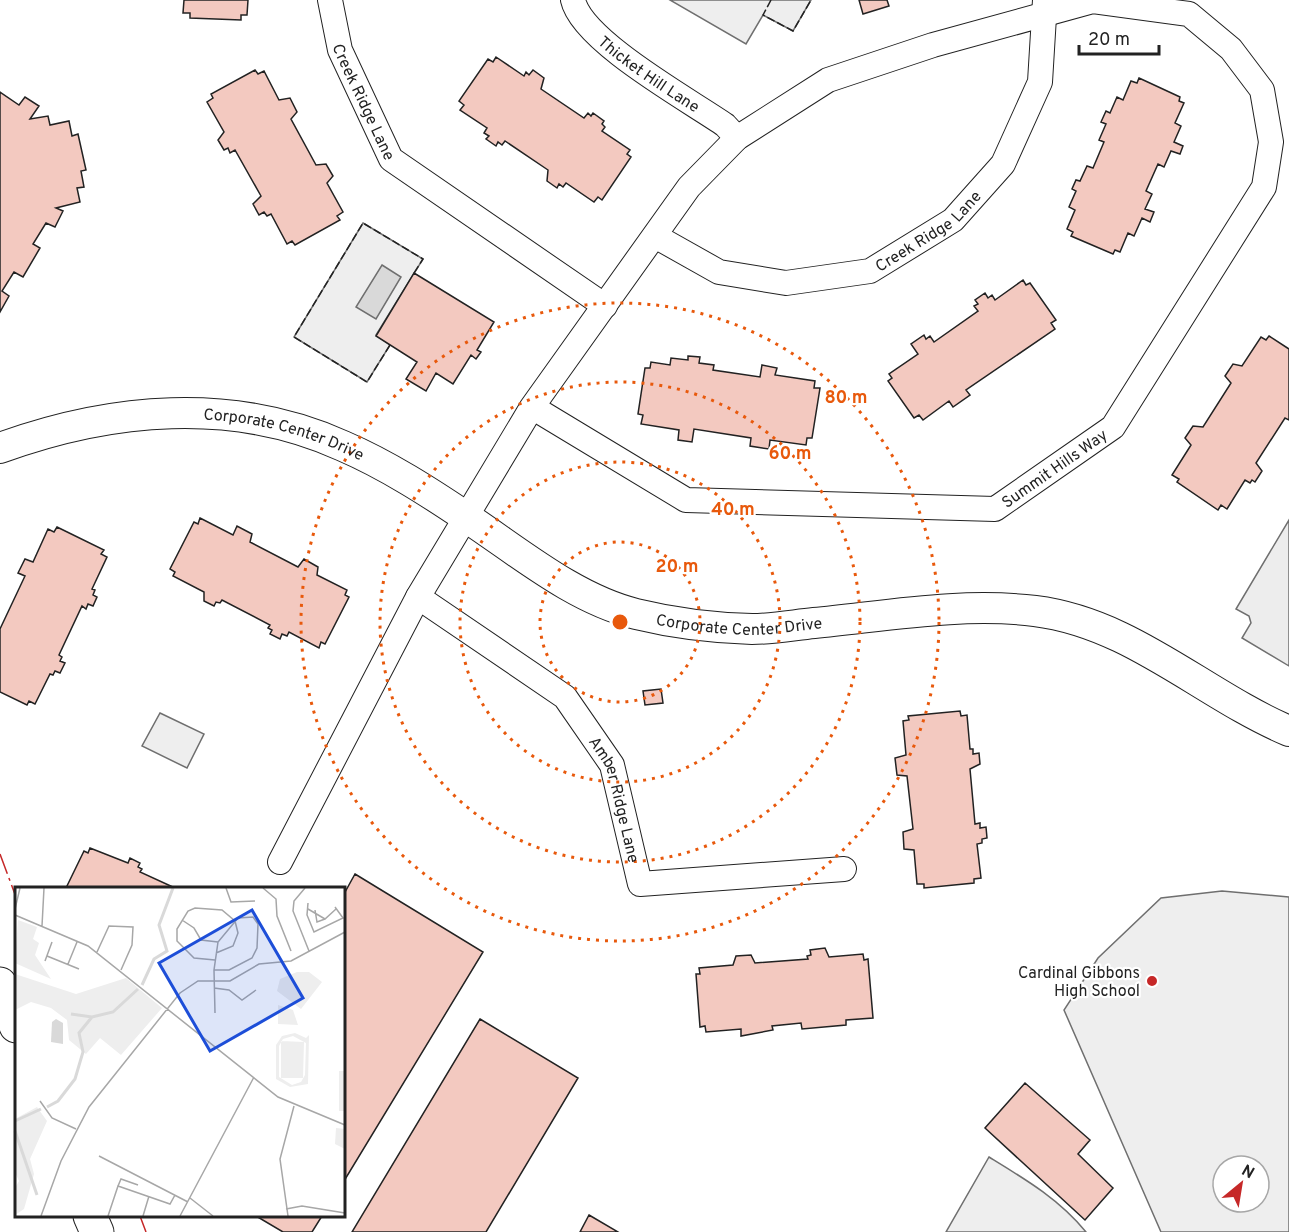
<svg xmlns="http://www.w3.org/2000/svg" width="1289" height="1232" font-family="Overpass,sans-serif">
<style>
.green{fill:#eee;stroke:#6f6f6f;stroke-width:1.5;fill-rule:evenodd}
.parking{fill:#ededed;stroke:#6f6f6f;stroke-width:1.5}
.water{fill:#d9d9d9;stroke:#6f6f6f;stroke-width:1.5}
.building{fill:#f3c9c0;stroke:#222;stroke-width:1.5}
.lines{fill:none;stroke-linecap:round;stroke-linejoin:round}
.minor-casing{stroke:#222;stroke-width:26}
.tertiary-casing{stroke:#222;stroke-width:32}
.secondary-casing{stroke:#222;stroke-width:35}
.minor{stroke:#fff;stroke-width:24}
.tertiary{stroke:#fff;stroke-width:30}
.secondary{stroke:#fff;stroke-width:33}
.fence{stroke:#222;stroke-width:1.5;stroke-dasharray:8 3;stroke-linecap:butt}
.power{stroke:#c62828;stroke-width:1.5;stroke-dasharray:21 4.5 3 4.5;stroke-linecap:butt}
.ring{fill:none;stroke:#e8590c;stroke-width:3;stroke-dasharray:3 6}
.poi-dot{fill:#c62828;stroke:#fff;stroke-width:2}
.labels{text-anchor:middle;stroke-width:4.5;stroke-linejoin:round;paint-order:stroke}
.street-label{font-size:16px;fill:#222;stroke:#fff}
.poi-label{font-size:16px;fill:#222;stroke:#fff;text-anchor:end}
.inset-river{fill:none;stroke:#d9d9d9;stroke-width:3}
.inset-road{fill:none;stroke:#a7a7a7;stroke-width:1.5}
.view{fill:#1d4ed8;fill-opacity:0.15;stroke:#1d4ed8;stroke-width:3}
.inset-edge{fill:none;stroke:#222;stroke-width:3}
.centre{fill:#e8590c;stroke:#fff;stroke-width:3}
.ring-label{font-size:18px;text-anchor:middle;font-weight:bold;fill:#e8590c;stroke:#fff;stroke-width:4.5;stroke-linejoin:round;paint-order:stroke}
</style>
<rect width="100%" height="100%" fill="#fff"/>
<path class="green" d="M670 0H811L793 31 763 15 746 44Z
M363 223 423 259 376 335 390 345 367 382 294 337Z
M160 713 204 734 187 768 142 746Z
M1222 891 1289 897V1232H1161L1064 1010 1098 958 1161 898ZM1223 1166H1259V1202H1223Z
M989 1157C1025 1179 1059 1199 1086 1232H946Z"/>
<path class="parking" d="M1289 520V666L1242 638 1251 623 1249 616 1236 609Z"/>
<path class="water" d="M382 265 401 277 376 319 356 307Z"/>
<path class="building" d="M184 0H248L247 15H241V20L190 18V13H183Z
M859 0H887L889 6 863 14Z
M496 57 524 76 526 72 529 75 533 70 544 78 541 89 584 118 588 113 591 116 593 113 604 121 602 124 605 127 602 131 630 150 627 154 631 157 602 200 598 197 594 202 566 183 563 187 559 184 557 188 547 181 548 170 505 141 502 145 498 142 496 146 486 139 489 136 484 133 487 128 460 110 464 105 459 101 488 59 493 62Z
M255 70 258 74 264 71 279 100 290 98 297 112 291 119 316 165 326 164 333 176 327 183 343 212 337 216 340 220 295 245 292 241 287 244 271 214 267 216 264 212 259 215 253 204 261 196 235 150 230 153 228 148 224 150 218 140 224 132 207 102 213 98 211 94Z
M1139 78 1180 97 1179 101 1184 103 1175 123 1181 126 1174 142 1183 146 1180 154 1171 151 1164 167 1158 164 1146 191 1152 194 1145 209 1154 212 1150 222 1142 218 1134 236 1128 233 1120 252 1115 250 1113 254 1071 236 1073 232 1067 229 1075 210 1069 207 1076 191 1072 189 1076 180 1080 181 1087 166 1093 168 1104 142 1099 140 1106 124 1101 122 1106 111 1110 113 1117 97 1123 100 1131 81 1137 83Z
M0 92 19 105 25 97 39 106 30 119 48 116 50 125 69 121 72 136 78 134 86 170 81 171 84 187 77 188 80 202 56 208 63 211 55 227 46 223 33 244 40 248 23 277 14 272 2 291 9 296 0 312Z
M414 273 494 322 477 350 481 352 476 359 471 355 453 384 436 373 426 391 406 379 417 362 376 336Z
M1023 280 1026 285 1030 283 1056 320 1051 323 1055 329 966 390 970 395 953 407 949 401 923 420 919 415 914 418 888 381 892 378 889 374 918 354 911 344 924 335 926 339 930 336 934 342 978 311 974 306 978 304 975 300 985 293 988 298 992 295 995 300Z
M1269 336 1289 349V420L1285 418 1256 463 1262 471 1255 482 1252 480 1250 483 1245 480 1227 509 1221 505 1218 510 1177 482 1179 479 1172 475 1191 445 1185 438 1193 426 1203 427 1231 383 1225 376 1233 364 1242 366 1261 337 1266 340Z
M688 356 700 357 699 363 714 365 713 370 760 377 762 365 777 368 775 375 815 381 814 388H820L812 438H807L806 445 770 440 769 449 750 446 751 438 694 429 692 442 678 440 679 430 641 424 643 415 638 414 645 368H650L651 362 670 365 671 358 688 360Z
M200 518 233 535 237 526 252 534 250 542 298 567 304 559 318 567 317 575 347 590 345 595 349 597 325 644 321 642 319 648 289 632 287 636 282 634 280 639 270 634 272 630 268 628 270 625 222 600 220 603 216 602 214 606 204 601V592L173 576 175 572 170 569 194 522 198 524Z
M57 527 104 550 101 554 107 557 92 589 95 590 93 595 97 597 93 606 88 604 86 609 82 606 59 655 62 657 60 661 65 663 60 673 55 671 53 675 50 674 35 704 29 701 27 705 0 692V629L25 576 18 573 25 559 33 562 48 529 54 532Z
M661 689 663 703 645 705 643 691Z
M960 711 961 716 967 715 970 749H973V754L979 753 980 764 970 769 975 824 980 823V828L986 827 987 838 982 839V843L977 844 981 878 974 879V883L924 888V884H917L914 850 904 849 903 832 913 829 907 776 897 775 895 758 906 755 903 721 909 720 908 716Z
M90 848 128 863 130 858 140 863 138 867 142 869 140 872 175 888H66L84 851 88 853Z
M355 874 483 952 344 1181V894Z
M825 948 829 957 863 954 864 960 868 959 873 1018 846 1020V1025L802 1029 801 1023 772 1026 773 1030 741 1036V1029L706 1032 705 1026 700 1027 696 974H700L699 968 733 965 736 956 751 955 755 963 808 959 807 956 811 955 810 950Z
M480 1019 578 1078 486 1232H352Z
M1025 1083 1090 1140 1078 1154 1113 1188 1085 1220 985 1128Z
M589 1215 618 1232H580Z
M256 1216H322L312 1232H283Z"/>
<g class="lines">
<g class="minor-casing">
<g id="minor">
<path id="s1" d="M330 0 340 50 391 159 605 306"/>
<path id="s2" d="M573 0C582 41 689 100 725 125L737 138"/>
<path id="s3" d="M655 236 719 272 786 283 870 271 953 220 1003 164 1040 82 1045 0"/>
<path id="s4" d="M418 597 565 697 612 765 640 884 844 869"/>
<path d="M280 862 418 597 532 407 689 187 737 138 828 80 933 45 1093 1 1189 14 1231 49 1262 90 1271 142 1264 187 1113 427 995 509 686 500 532 407"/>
</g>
</g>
<g class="tertiary-casing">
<g id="tertiary">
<path id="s5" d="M0 448C110 408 233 396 343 446 387 465 429 492 469 519 520 553 575 599 636 614 673 623 714 628 752 629 773 629 794 625 814 623 886 616 962 602 1035 611 1132 623 1202 694 1289 731"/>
</g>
</g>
<g class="secondary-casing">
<path id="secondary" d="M0 984 16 1026
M90 1216 97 1232"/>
</g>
<use href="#minor" class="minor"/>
<use href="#tertiary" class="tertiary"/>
<use href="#secondary" class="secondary"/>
<path class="fence" d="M771 0 763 15 793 31 811 0
M390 345 367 382 294 337 363 223 423 259 414 273"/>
<path class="power" d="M0 854 16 897
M140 1216 146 1232"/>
</g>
<g class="ring">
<circle cx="620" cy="622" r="80"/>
<circle cx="620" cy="622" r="160"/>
<circle cx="620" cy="622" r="240"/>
<circle cx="620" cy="622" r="319"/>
</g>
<circle class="poi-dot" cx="1152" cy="981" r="6"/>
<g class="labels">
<g class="street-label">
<text dy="6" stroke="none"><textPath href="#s2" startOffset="108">Thicket Hill Lane</textPath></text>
<text dy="6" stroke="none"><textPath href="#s1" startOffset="108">Creek Ridge Lane</textPath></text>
<text dy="6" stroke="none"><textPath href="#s3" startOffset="297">Creek Ridge Lane</textPath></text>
<text dy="6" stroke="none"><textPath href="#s5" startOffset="291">Corporate Center Drive</textPath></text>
<text transform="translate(1054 468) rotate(-35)" y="6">Summit Hills Way</text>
<text dy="6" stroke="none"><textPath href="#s5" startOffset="795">Corporate Center Drive</textPath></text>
<text dy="6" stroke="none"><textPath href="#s4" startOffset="294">Amber Ridge Lane</textPath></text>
</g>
<g class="poi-label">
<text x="1140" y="978">Cardinal Gibbons<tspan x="1140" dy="18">High School</tspan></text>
</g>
</g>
<g transform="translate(15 887)">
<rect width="330" height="330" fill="#fff"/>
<path d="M3 33 22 40 18 52 24 56 20 68 36 92 0 76ZM282 85H294L307 95 286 122 262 104 265 92ZM0 87 61 107 111 91 147 121 106 168 85 151 71 167 54 153 52 133 36 121 16 115 0 123ZM263 118 278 123 283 138 263 137ZM280 146 291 151 294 148 293 197 275 200 261 192V158L267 149ZM278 149 291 156 290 188 286 195 277 198 264 190V159L268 152ZM266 154 289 155 288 191H266ZM324 184H330V224H324ZM22 220 32 234 15 272 19 287 9 322 0 328V301L4 294 0 285V232ZM321 241 330 242V262L320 257Z" fill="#eee" fill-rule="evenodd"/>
<path d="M41 132 48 136V157L36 155 37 135Z" fill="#d9d9d9"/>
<path class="inset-river" d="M127 98 139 72 152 64 144 38 158 1M56 127 77 130 98 125 123 102M32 220 43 214 60 192 68 165 64 146 77 130M0 234 26 222M0 244 22 308"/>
<path class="inset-road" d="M211 1 216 15 240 14M248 1 261 12 262 29 276 64M290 1 279 14 278 24 294 64M293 16 292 28 299 45 328 31 320 20M0 22 5 1M293 22 310 32 321 22M300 23 302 35 310 32M0 28 73 59 263 210 330 238M167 33 179 41 186 53 203 55M27 39 29 1M82 65 94 39 118 40 117 58 106 83M32 69 64 82M200 73 179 71 162 54V42L173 24 180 21 207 23 220 34 223 46 218 59 201 66M30 74 37 55M53 77 62 55M199 83H214L237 71 242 61 243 37 238 30 223 31 203 55 199 83 200 126M199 101 214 103 227 113 241 103M25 214 37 231 61 242M84 269 173 315M103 299 106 292 123 298M175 311 198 329M271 322 287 319 330 326M26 329 46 274 74 220 165 106 183 94H215L244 77 276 74 330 45M93 329 103 299 155 317 160 308M128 329 134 309M165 329 239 190M273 329 265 272 279 219"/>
<path class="view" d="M237 23 288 111 195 164 144 76Z"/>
<rect width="330" height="330" class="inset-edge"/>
</g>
<circle cx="620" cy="622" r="9" class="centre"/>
<g class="ring-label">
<text x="846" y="403">80 m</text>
<text x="790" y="459">60 m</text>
<text x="733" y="515">40 m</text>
<text x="677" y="572">20 m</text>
</g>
<g transform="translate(1241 1184) rotate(30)"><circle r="28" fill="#ffffff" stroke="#a7a7a7" stroke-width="1.5"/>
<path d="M0-4.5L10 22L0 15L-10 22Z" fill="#c62828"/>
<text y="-9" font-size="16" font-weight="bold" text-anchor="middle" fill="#222222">N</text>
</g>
<path d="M1079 45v9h80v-9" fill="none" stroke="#222222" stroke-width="3"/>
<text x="1088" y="45" font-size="18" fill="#222222" stroke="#ffffff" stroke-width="4.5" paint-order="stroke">20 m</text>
</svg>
